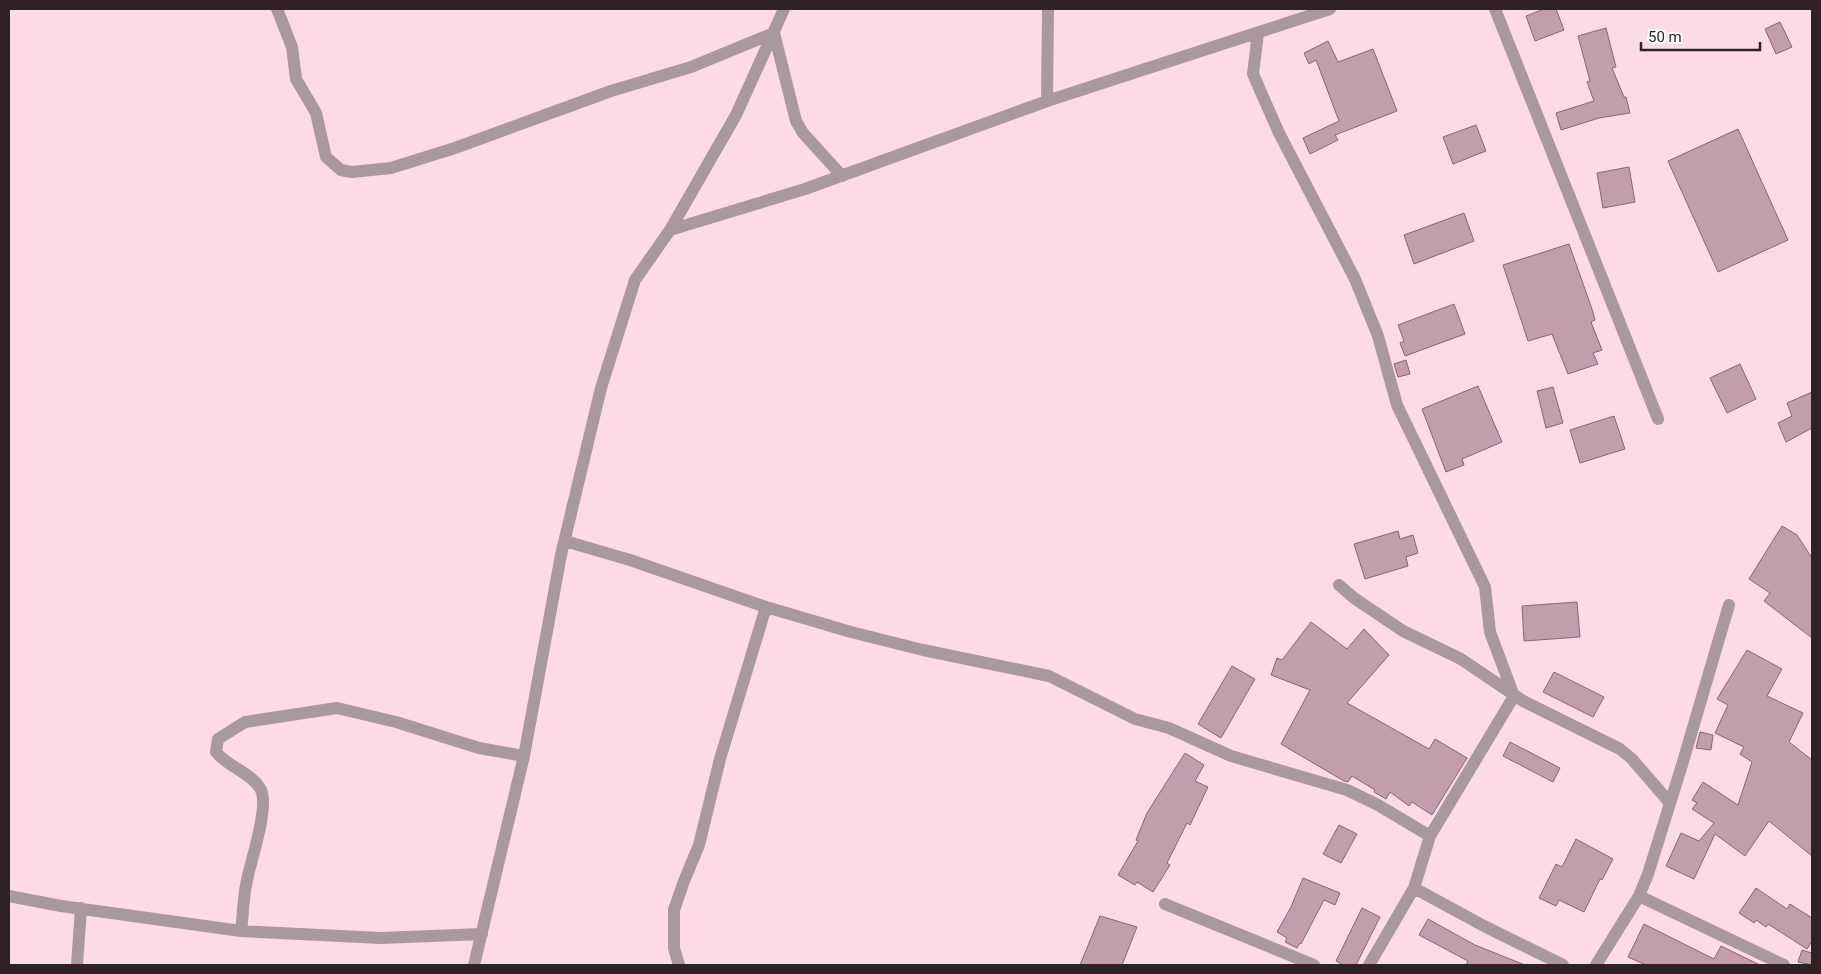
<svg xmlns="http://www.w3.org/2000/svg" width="1821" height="974" font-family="Roboto,sans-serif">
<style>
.building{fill:#c49dac;stroke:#886573}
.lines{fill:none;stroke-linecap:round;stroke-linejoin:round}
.minor{stroke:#a9989e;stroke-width:12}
</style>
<rect width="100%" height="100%" fill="#fcdbe7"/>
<path class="building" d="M1544 9H1556L1564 30 1535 41 1526 16Z
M1780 22 1792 47 1776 54 1765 29Z
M1606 28 1616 67 1612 68 1624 97H1626L1630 113 1599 118 1561 130 1556 113 1594 101 1587 82 1590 81 1578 36Z
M1328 41 1338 62 1373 49 1397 111 1335 135 1338 140 1310 154 1303 138 1339 121 1316 60 1309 64 1304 53Z
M1476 125 1486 151 1453 164 1443 137Z
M1738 129 1788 240 1718 272 1668 161Z
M1629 167 1635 202 1603 208 1597 173Z
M1464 213 1474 241 1414 264 1404 235Z
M1569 244 1592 309 1595 320 1591 322 1602 350 1593 353 1598 364 1568 374 1552 334 1528 341 1503 265Z
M1454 304 1465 334 1405 356 1400 343 1404 341 1398 325Z
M1406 360 1410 374 1398 377 1394 364Z
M1740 364 1756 399 1727 413 1710 378Z
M1478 386 1502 442 1462 459 1464 465 1446 472 1422 409Z
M1553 387 1563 423 1546 428 1537 391Z
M1812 392V428L1786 442 1778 423 1792 416 1787 403Z
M1614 416 1625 449 1580 463 1570 430Z
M1782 526 1797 535 1812 558V638L1764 601 1770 593 1749 579Z
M1398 531 1400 539 1413 535 1418 553 1406 557 1408 566 1365 579 1354 544Z
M1577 602 1580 637 1524 641 1522 606Z
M1311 622 1347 649 1364 629 1389 655 1347 703 1429 749 1435 739 1467 758 1432 815 1412 802 1409 806 1390 792 1386 799 1374 792 1375 790 1352 776 1348 782 1344 781 1281 744 1310 690 1271 675 1277 658 1282 660Z
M1747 650 1782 669 1767 696 1803 713 1789 742 1812 760V856L1769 821 1745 856 1715 834 1694 879 1666 866 1681 833 1699 841 1714 823 1692 809 1697 803 1692 800 1703 782 1738 805 1752 762 1740 754 1744 747 1715 733 1728 705 1717 699Z
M1232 666 1255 679 1221 738 1198 724Z
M1554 672 1604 697 1593 717 1543 692Z
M1700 732 1713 735 1711 750 1696 748Z
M1510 742 1560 768 1553 782 1503 756Z
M1185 753 1204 765 1195 781 1208 787 1190 825 1187 823 1167 863 1170 865 1153 892 1137 882 1135 885 1118 875 1138 841 1136 840 1147 813Z
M1339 825 1357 834 1341 863 1323 854Z
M1576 839 1613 859 1602 880 1600 879 1584 912 1559 900 1556 906 1539 898 1556 864 1562 867Z
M1303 878 1340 893 1335 905 1324 900 1301 944 1300 943 1297 948 1285 942 1287 938 1277 932 1291 907Z
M1756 888 1787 909 1790 904 1812 918V941L1807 949 1768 924 1766 927 1756 920 1754 923 1739 913Z
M1362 908 1380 917 1356 965H1344L1336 961Z
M1100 916 1137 927 1122 965H1080Z
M1428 919 1475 945 1525 965H1466L1468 961 1419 935Z
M1644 924 1714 959 1721 946 1760 965H1646L1628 957Z
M1802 950 1812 953V965L1798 962Z"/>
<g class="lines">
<path class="minor" d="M277 9 292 47 296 79 316 113 326 157 341 170 352 172 391 168 455 148 611 91 691 67 774 33 796 121 803 133 842 176
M1495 9 1658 419
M1258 33 1253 74 1279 133 1355 279 1378 336 1397 405 1485 587 1490 632 1514 696 1430 836 1414 888 1369 965
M1047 101 1048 9
M670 230 805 189 1047 101 1330 9
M565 541 630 560 766 607 851 632 923 650 1049 676 1135 719 1169 728 1231 756 1347 790 1378 805 1430 836
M1339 585 1354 598 1403 631 1461 659 1523 701 1620 749 1632 759 1670 803
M1414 888 1484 926 1563 965
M9 896 61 906 241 931 381 938 482 934
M1639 896 1784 965
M1165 904 1314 965
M241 931C243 916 243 900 246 885 249 865 271 805 260 788 250 772 228 767 216 752L218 739 245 722 337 708 396 722 479 748 524 756
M77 965 81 908
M474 965 524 756 561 555 601 388 635 280 670 230 736 115 784 9
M679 965 674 948V910L684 881 699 845 720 759 766 607
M1596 965 1639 896 1648 874 1682 765 1729 605"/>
</g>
<rect width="1821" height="974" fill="none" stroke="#2f2126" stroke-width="20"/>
<path d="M1641 42v8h119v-8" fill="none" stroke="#2f2126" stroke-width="2.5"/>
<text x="1648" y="42" font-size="15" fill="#2f2126" stroke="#ffffff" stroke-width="4" paint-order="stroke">50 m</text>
</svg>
